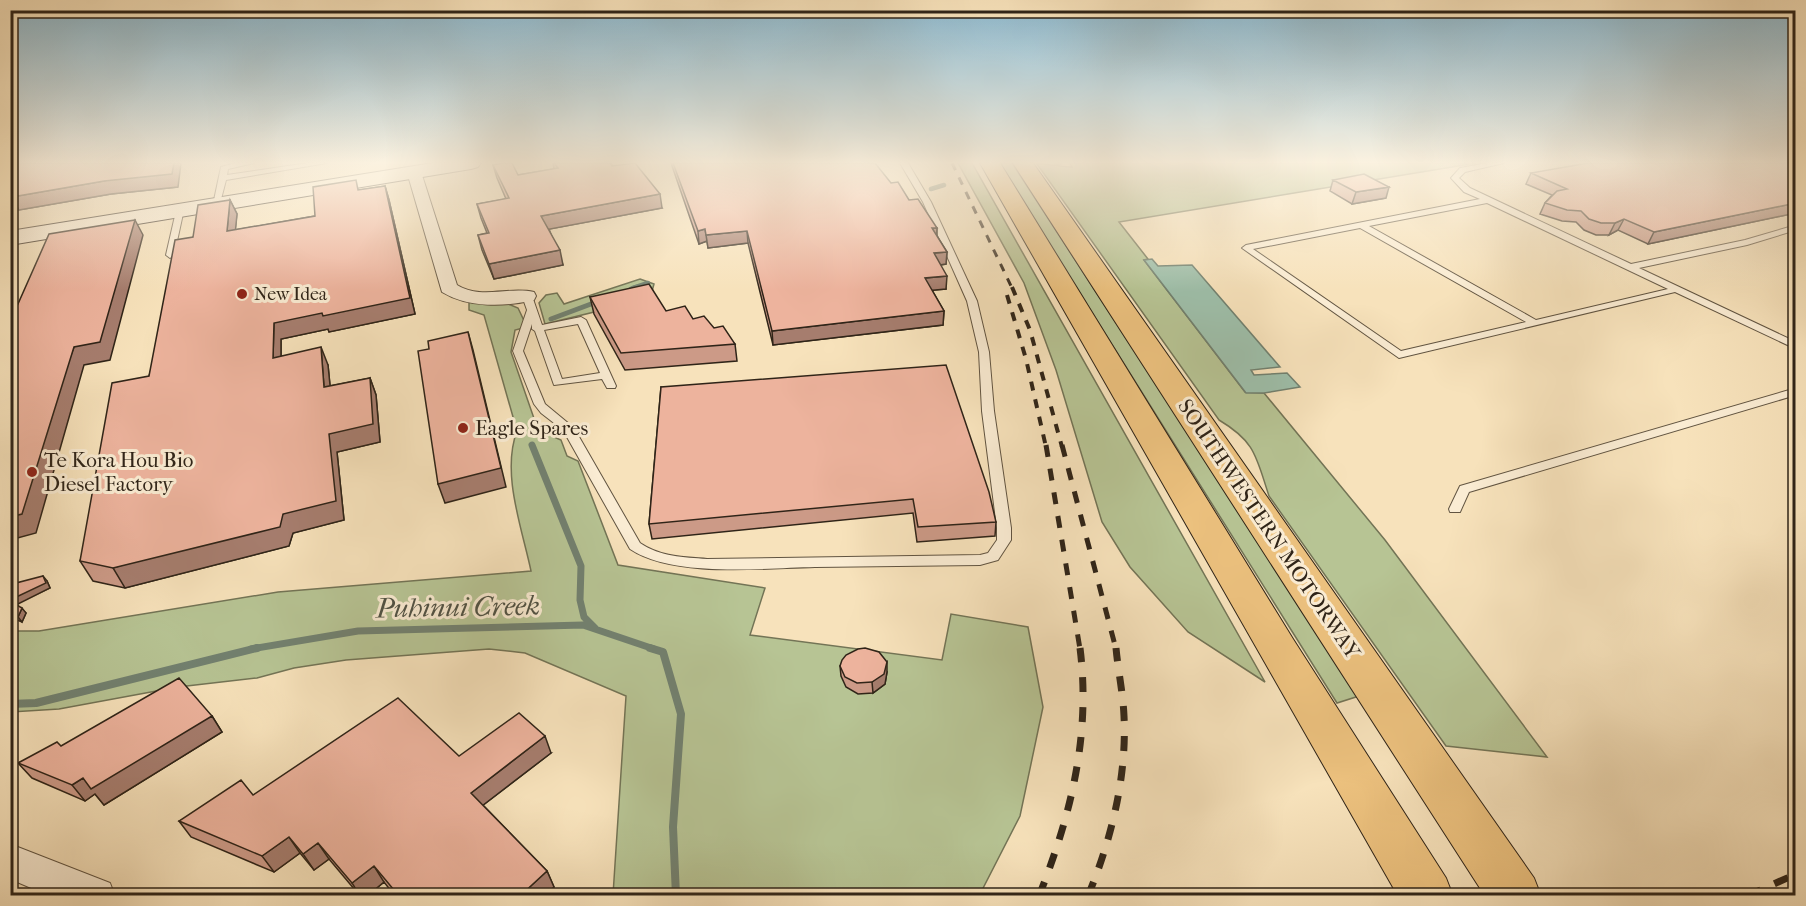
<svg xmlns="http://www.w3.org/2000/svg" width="1806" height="906" font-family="'IM FELL French Canon',serif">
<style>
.green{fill:#b7c494;stroke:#737456;stroke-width:1.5}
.water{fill:#9ebfaa;stroke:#728170;stroke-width:1.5}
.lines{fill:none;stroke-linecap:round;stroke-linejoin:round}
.stream-far3{stroke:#728170;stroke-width:4.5}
.stream-far2{stroke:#728170;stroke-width:5}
.stream-far1{stroke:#728170;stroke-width:7}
.stream{stroke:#728170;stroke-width:8}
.service-casing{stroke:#615441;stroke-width:2}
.minor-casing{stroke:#615441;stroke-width:2}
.secondary-casing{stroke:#2f2418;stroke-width:2}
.motorway-casing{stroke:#2f2418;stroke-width:2}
.service{fill:#faecd3;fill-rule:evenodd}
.minor{fill:#faecd3;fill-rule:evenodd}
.secondary{fill:#faecd3;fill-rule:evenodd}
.motorway{fill:#ecc17e;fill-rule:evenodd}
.rail-far3{stroke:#2f2418;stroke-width:3;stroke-dasharray:8 8;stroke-linecap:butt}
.rail-far2{stroke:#2f2418;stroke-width:4;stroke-dasharray:9 9;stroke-linecap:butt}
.rail-far1{stroke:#2f2418;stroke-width:5;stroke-dasharray:12 12;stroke-linecap:butt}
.rail{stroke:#2f2418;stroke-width:7;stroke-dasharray:15 15;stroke-linecap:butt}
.wall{fill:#cc9a87;stroke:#2f2418;stroke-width:1.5}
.shaded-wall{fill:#a67d6e;stroke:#2f2418;stroke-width:1.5}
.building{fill:#edb39d;stroke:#2f2418;stroke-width:1.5}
.poi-dot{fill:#8f2418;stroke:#faecd3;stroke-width:2}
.labels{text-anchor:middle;stroke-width:6;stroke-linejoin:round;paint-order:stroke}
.far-poi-label{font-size:18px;fill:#2f2418;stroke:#faecd3;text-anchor:start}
.poi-label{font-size:21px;fill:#2f2418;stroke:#faecd3;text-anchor:start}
.street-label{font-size:21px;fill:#2f2418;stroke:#faecd3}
.near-water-label{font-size:27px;font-style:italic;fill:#505244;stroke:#faecd3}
</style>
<rect width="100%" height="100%" fill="#f7e2bb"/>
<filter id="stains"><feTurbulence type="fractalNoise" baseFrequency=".00333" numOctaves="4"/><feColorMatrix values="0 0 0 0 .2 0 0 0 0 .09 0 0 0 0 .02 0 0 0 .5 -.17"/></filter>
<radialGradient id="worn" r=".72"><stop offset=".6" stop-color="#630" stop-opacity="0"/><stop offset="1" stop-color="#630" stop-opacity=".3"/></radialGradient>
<path class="green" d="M958 163H972L1265 682 1188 632 1130 567 1102 522 1056 370 1024 283Z
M998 163H1012L1359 696 1337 703Z
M1070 163H1476L1119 222 1148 259 1144 260 1245 392 1264 393 1385 540 1547 757 1446 746 1269 496C1256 457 1256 442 1219 420L1037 164C1050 163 1059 167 1072 167Z
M640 279 654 284 651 295 631 303 545 324 539 303 546 295 557 293 564 304Z
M501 301 518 308 527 327 515 330 511 352 538 430 561 440 567 456 578 461 618 565 765 588 750 635 942 660 951 614 1028 627 1043 707 1020 816 979 896 613 895 626 696 525 653 489 649 346 660 294 668 257 678 178 687 59 709 11 712V631H39L278 592 531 571C522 528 501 473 517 431L484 315 469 310V302Z"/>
<path class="water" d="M1152 259 1158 266 1192 265 1280 367 1251 370 1254 375 1287 373 1300 387 1264 393H1246L1144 260Z"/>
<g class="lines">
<path class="stream-far3" d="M1056 164 1060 163
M931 189 944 185
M633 288 648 283"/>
<path class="stream-far2" d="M631 289 637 287
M551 319 599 301"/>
<path class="stream-far1" d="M532 445 581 566 580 600 584 617 595 628
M251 649 358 631 583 625 654 649"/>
<path class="stream" d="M650 648 663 652 681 714 673 827 676 896
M10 704 36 703 257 648"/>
<g class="service-casing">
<path id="service" d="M236 163H254L228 169 227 175 308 163H327L226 180 220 203 213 205 221 167Z
M900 163H908L931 202 977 301 989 352 994 411 1011 528V540L998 560 980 565C925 566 870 566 815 567 763 568 673 578 630 549L563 430 541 413 534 404 513 351 527 310 522 296 524 294H530L532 296 542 325 581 317 586 320 616 386 615 388H607L602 379 554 385 535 331 532 329V324L523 351 545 404 574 428 640 543C661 557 683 557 707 559L980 555 988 553 997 540V528L982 411 979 352 967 301 923 202ZM578 324 600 373 562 379 544 330Z
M1488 163H1504L1465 172 1459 178 1470 188 1631 264 1745 240 1796 225V230L1747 245 1639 268 1796 342V349L1675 292 1399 358 1242 248 1246 245 1480 199 1464 192 1451 178 1460 168ZM1487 203 1668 289 1536 320 1369 226ZM1360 228 1526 322 1401 351 1253 249Z
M177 207 184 209 174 255 170 258 166 255Z
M1796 388V395L1469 492 1460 512H1450L1449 509 1460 486Z"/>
</g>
<g class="minor-casing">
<path id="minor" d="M414 168 421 172 457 285C482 300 508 286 534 292L536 296 534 300C505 307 468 308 442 292L407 172Z
M10 844 110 883 115 896H50L10 879Z"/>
</g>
<g class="secondary-casing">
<path id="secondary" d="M433 163H481L478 167 471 169 10 245V231Z"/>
</g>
<g class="motorway-casing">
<path id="motorway" d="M980 163H1000L1293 639 1446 878 1453 896H1398Z
M1013 163H1033L1534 878 1541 896H1485Z"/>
</g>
<use href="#service" class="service"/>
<use href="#minor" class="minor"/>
<use href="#secondary" class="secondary"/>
<use href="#motorway" class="motorway"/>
<path class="rail-far3" d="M952 163 1012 288"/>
<path class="rail-far2" d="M1012 287 1030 330 1062 447
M1007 295 1026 359 1046 447"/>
<path class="rail-far1" d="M1046 445 1080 649
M1062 445 1116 649"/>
<path class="rail" d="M1039 896C1071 815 1091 735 1080 648
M1088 896C1111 840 1127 778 1124 716 1123 693 1118 670 1116 648
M1747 896 1796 874
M1792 896 1796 894"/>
</g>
<path class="wall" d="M10 163 178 187 111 194 19 210 10 201Z
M553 163H610L662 208 549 229 563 265 494 279 482 250 478 235 487 233 481 218 477 204 506 199 497 178 493 165 518 175 554 169Z
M671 163H749L891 183 937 228V236L947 252 946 264 940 265 946 289 932 290 944 311 943 325 773 345 748 243 708 248 707 241 699 244Z
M1796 163V213L1648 244 1618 230 1609 235H1596L1584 230 1576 222 1562 221 1540 214 1545 203 1552 195 1526 184 1531 173Z
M1333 180 1386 198 1352 204 1330 191Z
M385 186 389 200 415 314 329 332 328 329 281 339V356L328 365 330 386 370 378 376 395 380 442 337 452 344 520 293 533 289 546 125 588 93 581 80 561 149 376 193 237 230 200 237 214 235 230 315 216 360 190Z
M590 297 666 311 693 319 714 328 735 344 737 361 625 370 594 314Z
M661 387 996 522 995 536 917 542 913 513 652 539 649 524Z
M47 581 50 588 16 604 26 613 22 622 10 617V582L13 584Z
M840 666 887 672 885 684 873 693 858 694 846 687 841 676Z
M212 716 222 732 104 805 95 794 85 801 32 778 18 763 61 746Z
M551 753 483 805 547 871 554 887 544 896H395L384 882 367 896H360L329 859 314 870 300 853 274 872 191 837 179 821 253 795 459 756Z"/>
<path class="shaded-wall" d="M174 163H181L178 187 111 194 19 210 12 197 104 181Z
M385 186 389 200 415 314 329 332 328 329 281 339V375L273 358 274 323Z
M1389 187 1386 198 1352 204 1356 192Z
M660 194 662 208 545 230 541 216Z
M230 200 237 214 234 246 227 231Z
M1796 203V213L1648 244 1654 232Z
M1624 219 1618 230 1609 235 1615 223Z
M135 220 143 235 110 360 84 365 36 533 10 540V517L74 347Z
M932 228H937L936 240Z
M705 229 707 241 699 244 698 231Z
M747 231 748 243 708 248 706 235Z
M560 250 563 265 494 279 489 264Z
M947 252 946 264 933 266 934 253Z
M947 276 946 289 925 291V278Z
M944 311 943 325 773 345 772 331Z
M468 332 473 350 506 487 445 503 438 484Z
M321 347 328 365 332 405 324 387Z
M370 378 376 395 380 442 337 452 344 520 293 533 289 546 125 588 113 568 283 514 329 434Z
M43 576 47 581 50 588 14 606 10 600Z
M22 608 26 613 22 622 18 617Z
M887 662V672L885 684 873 693 872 682Z
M212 716 222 732 104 805 95 794 85 801 72 785 83 778Z
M545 736 551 753 478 809 471 793Z
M289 837 300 853 274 872 262 856Z
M318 843 329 859 314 870 303 854Z
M374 866 384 882 367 896H360L352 883Z
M547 871 554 887 544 896H520Z"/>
<path class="building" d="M10 163H174L172 174 104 181 12 197 10 195Z
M503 163H512L518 175 558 168 554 163H610L612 166 635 163 660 194 541 216 560 250 489 264 478 235 489 233 477 204 509 198 493 165Z
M673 163H875L891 183 898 182 909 200 918 199 937 228H932L947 252 934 253 947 276 925 278 944 311 772 331 747 231 706 235 705 229 698 231Z
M1588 163H1796V203L1654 232 1624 219 1615 223H1601L1589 219 1581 211 1567 210 1545 203 1557 191 1567 189 1531 173Z
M1364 174 1389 187 1356 192 1333 180Z
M356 180 358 190 385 186 410 298 323 316 322 313 274 323 273 358 321 347 324 387 370 378 373 424 329 434 336 501 283 514 280 527 113 568 80 561 112 383 149 376 175 240 193 237 198 205 230 200 227 231 315 216 313 187Z
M135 220 100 342 74 347 22 514 10 517V322L49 234Z
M649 284 666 311 685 306 693 319 704 316 714 328 723 326 735 344 621 353 590 297Z
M468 332 501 468 438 484 418 351 429 349 428 341Z
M946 365 989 492 996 522 918 527 913 499 649 524 661 387Z
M43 576 46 583 10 600V582H11L12 584Z
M10 601 22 608 18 617 10 613Z
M865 648 879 652 887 662 884 674 872 682 857 683 845 677 840 666 842 660 846 655 858 649Z
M179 678 212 716 91 789 83 778 72 785 18 763 57 742 61 746Z
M398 698 459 756 519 713 545 736 471 793 547 871 520 896H399L374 866 352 883 318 843 303 854 289 837 262 856 179 821 241 780 253 795Z"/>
<linearGradient id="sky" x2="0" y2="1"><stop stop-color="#8ab8cf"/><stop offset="0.56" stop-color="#fbf2e0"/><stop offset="1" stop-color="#fbf2e0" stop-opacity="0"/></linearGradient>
<rect width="1806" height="290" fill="url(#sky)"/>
<g class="poi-dot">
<circle cx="242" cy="294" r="6"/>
<circle cx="463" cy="428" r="6"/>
<circle cx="32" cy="472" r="6"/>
</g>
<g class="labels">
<g class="far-poi-label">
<text x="254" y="300">New Idea</text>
</g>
<g class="poi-label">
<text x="475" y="435">Eagle Spares</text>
<text x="44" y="467">Te Kora Hou Bio<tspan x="44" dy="24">Diesel Factory</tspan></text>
</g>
<g class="street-label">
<text transform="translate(1269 529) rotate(56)" y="7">SOUTHWESTERN MOTORWAY</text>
</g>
<g class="near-water-label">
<text transform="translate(458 607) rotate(-1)" y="9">Puhinui Creek</text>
</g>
</g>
<rect width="1806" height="906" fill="none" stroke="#f7e2bb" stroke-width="36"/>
<rect x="12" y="12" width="1782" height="882" fill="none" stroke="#2f2418" stroke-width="3"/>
<rect x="18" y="18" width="1770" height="870" fill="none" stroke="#2f2418" stroke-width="1.5"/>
<rect width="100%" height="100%" filter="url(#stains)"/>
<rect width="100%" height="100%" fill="url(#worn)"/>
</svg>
